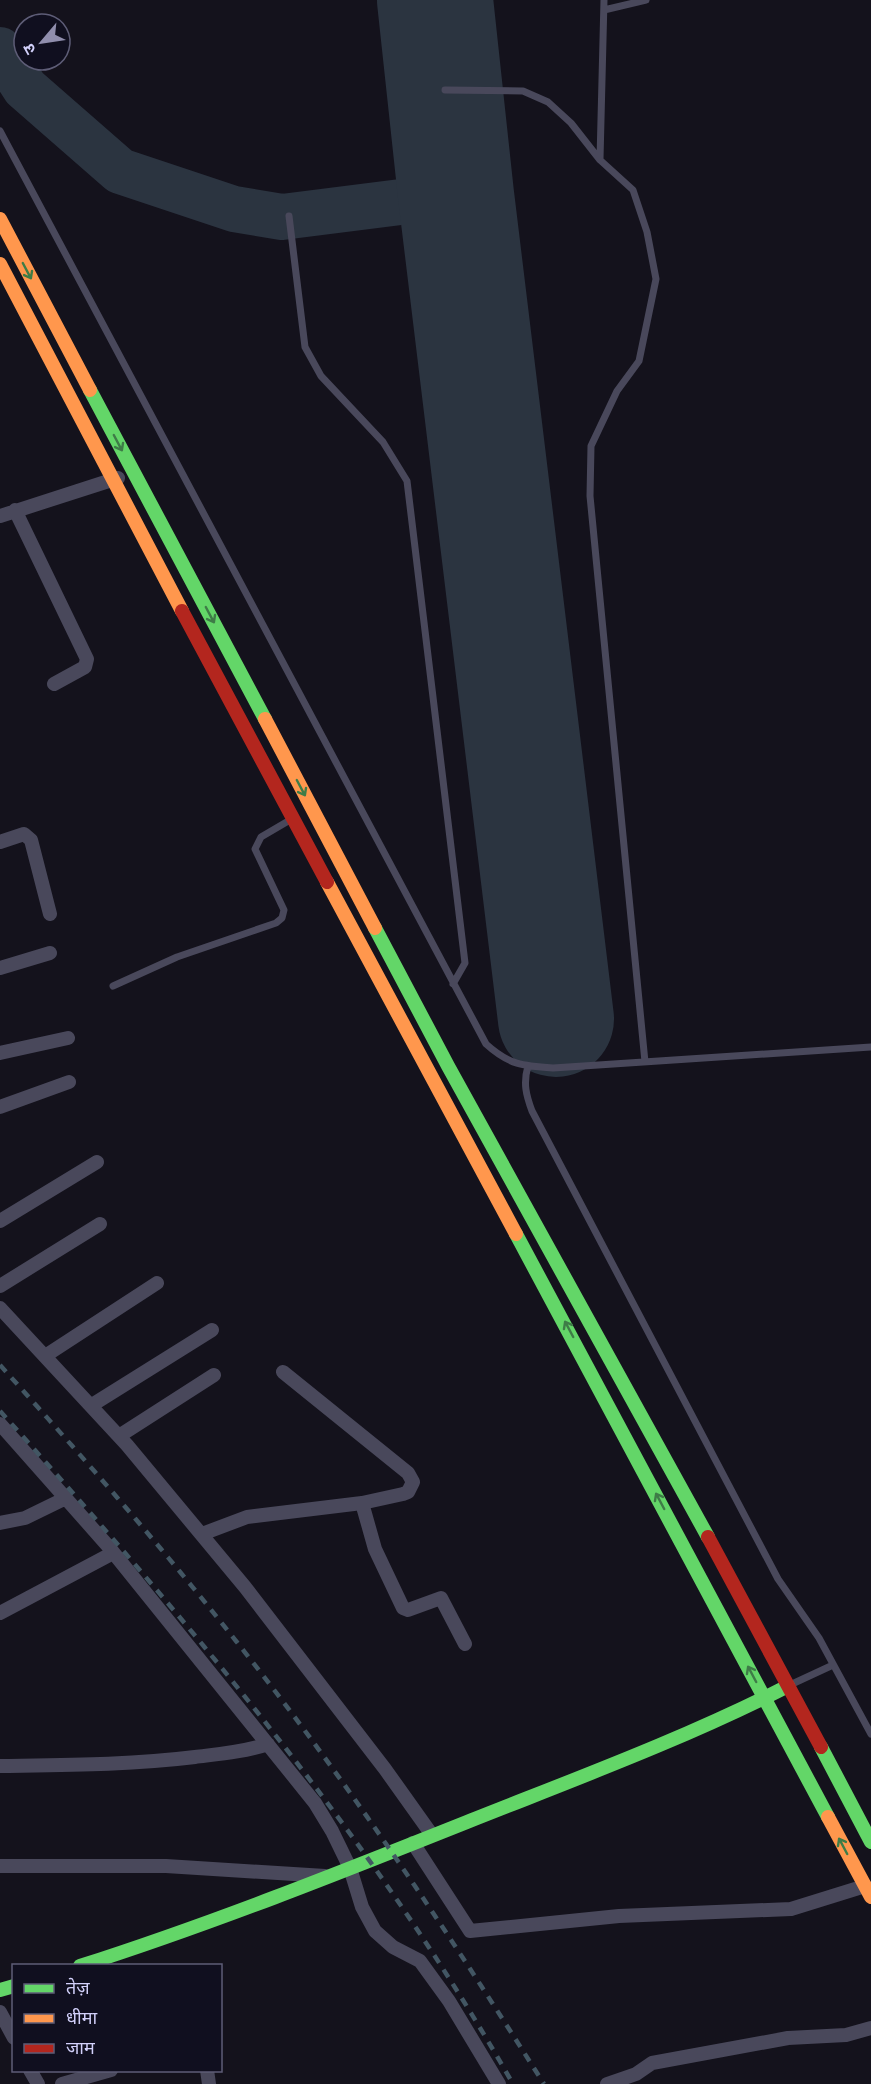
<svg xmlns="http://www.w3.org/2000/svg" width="871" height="2084" font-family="Quicksand,'Noto Sans Devanagari',sans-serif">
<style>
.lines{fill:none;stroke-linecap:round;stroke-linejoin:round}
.taxiway{stroke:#2b3440;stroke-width:46}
.runway{stroke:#2b3440;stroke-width:116}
.lane{stroke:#49485b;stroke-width:7}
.street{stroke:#49485b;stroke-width:14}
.fast{stroke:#63d668;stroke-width:14}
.slow{stroke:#ff974d;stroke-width:14}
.jam{stroke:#b3261e;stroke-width:14}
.rail{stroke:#425663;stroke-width:4.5;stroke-dasharray:9 8;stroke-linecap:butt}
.oneway{stroke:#3e7c47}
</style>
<rect width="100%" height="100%" fill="#14121c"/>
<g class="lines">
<path class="taxiway" d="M0 50 25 88 120 171 234 209 282 217 456 195"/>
<path class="runway" d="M435 0 456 195 556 1019"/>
<path class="lane" d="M604 10 646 0
M445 90 523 91 548 102 571 123 600 160 633 190 647 232 656 279 639 361 617 391 591 446 590 496 645 1062
M0 131 486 1044C509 1065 523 1066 553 1068L871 1047
M600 159 604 0
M289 216 305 347 321 376 383 442 407 481 465 963 453 984
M113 986 177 957 276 923 282 918 284 910 255 849 261 837 290 820
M528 1066C523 1083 526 1095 532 1111L778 1579 819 1638 871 1734
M792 1684 833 1665"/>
<path class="street" d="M15 510 87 659 85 667 54 684
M0 516 118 478
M0 842 24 834 31 840 50 914
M0 968 50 953
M0 1053 68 1038
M0 1107 69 1082
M0 1221 97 1162
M0 1286 100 1224
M0 1308 127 1445 245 1587 385 1769 432 1835
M45 1356 157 1283
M92 1405 212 1330
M0 1424 108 1546 315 1803 332 1831 350 1868 362 1907 375 1931 393 1947 420 1961 449 2001 499 2084
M119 1436 214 1375
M362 1503 375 1549 403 1608 408 1610 441 1598 465 1644
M0 1523 25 1518 66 1498
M202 1534 247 1517 362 1503 403 1494 408 1492 413 1482 408 1473 283 1372
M0 1613 113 1553
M0 1766C65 1765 130 1765 195 1757 219 1754 244 1752 268 1744
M413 1843 470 1931 619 1916 791 1909 865 1886
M0 1866H166L325 1876
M0 2012 14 2038
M30 2070 38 2084
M207 2070 209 2084
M62 2084 111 2070
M607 2084 636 2074 652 2063 788 2038 846 2035 871 2028"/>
<path class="fast" d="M90 390 265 719
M375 928 448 1066 708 1537
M516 1234 828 1817
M821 1747 871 1842
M80 1966C211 1924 339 1873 467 1822 575 1779 684 1739 788 1686
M0 1990 14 1986"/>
<path class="slow" d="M0 219 90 390
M0 264 182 611
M265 719 375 928
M327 882 516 1234
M828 1817 871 1897"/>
<path class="jam" d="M182 611 327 882
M708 1537 821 1747"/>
<path class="rail" d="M0 1365C81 1455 161 1546 236 1641 348 1782 448 1932 544 2084
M0 1411C188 1621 373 1838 513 2084"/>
</g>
<defs><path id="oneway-shaft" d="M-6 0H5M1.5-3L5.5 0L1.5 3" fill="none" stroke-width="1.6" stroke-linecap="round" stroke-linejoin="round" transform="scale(1.5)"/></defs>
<g class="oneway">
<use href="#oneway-shaft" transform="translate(27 271) rotate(62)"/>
<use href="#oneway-shaft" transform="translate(118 443) rotate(62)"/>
<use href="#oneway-shaft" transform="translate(210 615) rotate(62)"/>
<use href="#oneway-shaft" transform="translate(301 788) rotate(62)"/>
<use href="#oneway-shaft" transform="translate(569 1329) rotate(-118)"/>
<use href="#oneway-shaft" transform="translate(660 1501) rotate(-118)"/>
<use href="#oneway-shaft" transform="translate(752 1674) rotate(-118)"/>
<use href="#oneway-shaft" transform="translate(843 1846) rotate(-118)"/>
</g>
<rect x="12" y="1964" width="210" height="108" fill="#100f1f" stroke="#5e5d77" stroke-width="1.5"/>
<rect x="24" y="1984" width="30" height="9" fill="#63d668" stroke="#5e5d77" stroke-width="1.5"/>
<text x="66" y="1994" font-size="18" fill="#d3d1fb">तेज़</text>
<rect x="24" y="2014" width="30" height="9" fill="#ff974d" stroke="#5e5d77" stroke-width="1.5"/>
<text x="66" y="2024" font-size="18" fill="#d3d1fb">धीमा</text>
<rect x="24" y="2044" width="30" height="9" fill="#b3261e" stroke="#5e5d77" stroke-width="1.5"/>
<text x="66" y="2054" font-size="18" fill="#d3d1fb">जाम</text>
<g transform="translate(42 42) rotate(241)"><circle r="28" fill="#100f1f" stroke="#5e5d77" stroke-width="1.5"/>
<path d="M0-4.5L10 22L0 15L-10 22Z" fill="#908ead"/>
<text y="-9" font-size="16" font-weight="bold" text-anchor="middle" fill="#d3d1fb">उ</text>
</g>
</svg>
